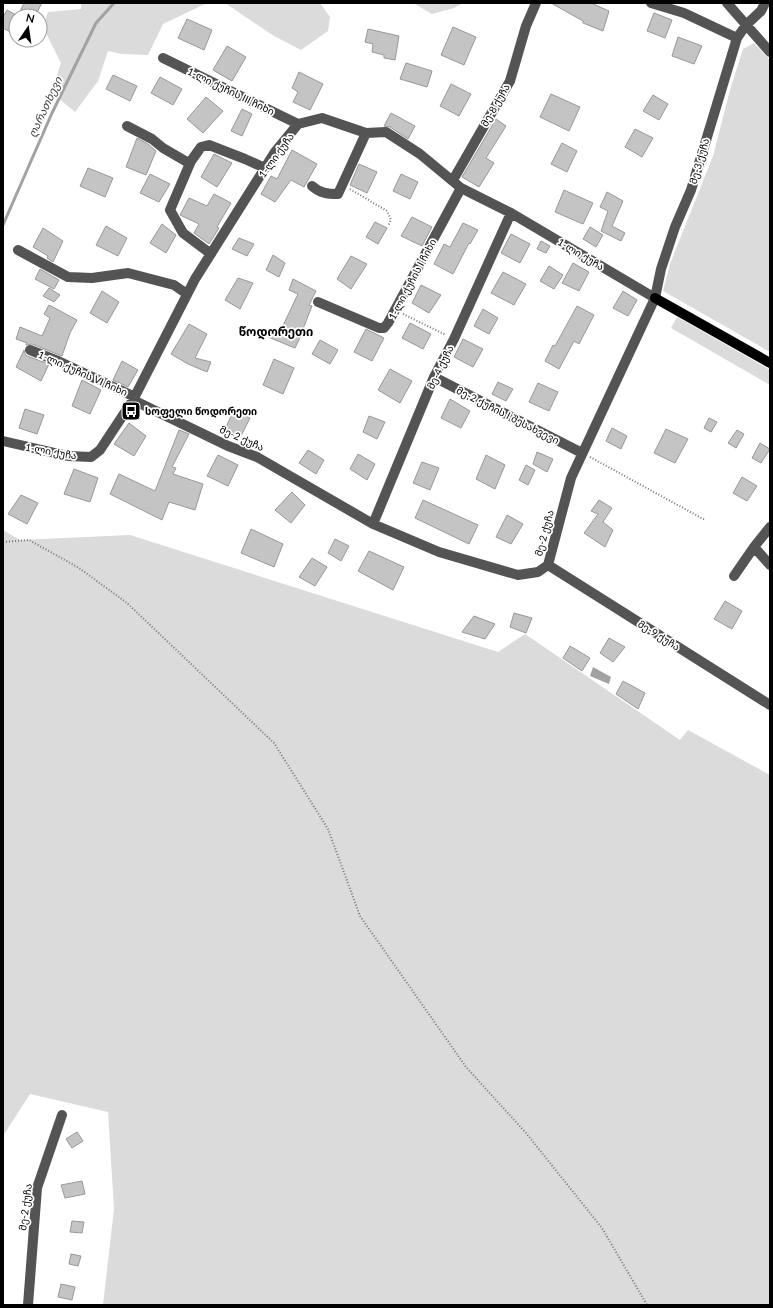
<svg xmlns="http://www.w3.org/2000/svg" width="773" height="1308" font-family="Lato,'Noto Sans Georgian',sans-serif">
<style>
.green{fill:#dbdbdb}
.water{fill:#a2a2a2}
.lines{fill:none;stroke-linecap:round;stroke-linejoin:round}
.stream{stroke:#a2a2a2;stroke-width:3}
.building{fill:#c4c4c4;stroke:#989898}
.path{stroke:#767676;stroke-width:2;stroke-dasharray:1 2;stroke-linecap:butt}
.minor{stroke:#545454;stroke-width:10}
.major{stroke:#000;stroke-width:10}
.labels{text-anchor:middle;stroke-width:3.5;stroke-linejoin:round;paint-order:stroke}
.street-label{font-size:10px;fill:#000;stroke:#fff}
.poi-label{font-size:10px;font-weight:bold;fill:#000;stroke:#fff;text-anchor:start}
.water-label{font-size:11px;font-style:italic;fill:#434343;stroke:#fff}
.quarter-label{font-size:12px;font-weight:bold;fill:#000;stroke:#fff}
</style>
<rect width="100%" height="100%" fill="#fff"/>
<path class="green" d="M81 3H207L163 24 148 55 122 54 108 51 98 81 75 112 51 92 61 63 43 27 48 12 81 9Z
M225 3H320L330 17 328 31 301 50 274 36Z
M413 3H463L454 8 432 14Z
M754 43 770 60V352L663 291 670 264 713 156 730 90 743 49Z
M677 317 770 370V385L671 328Z
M3 530 20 540 130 535 498 652 525 634 680 740 688 730 770 775V1305H103L114 1209 108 1112 30 1094 3 1136Z"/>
<path class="water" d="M593 667 611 677 609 684 590 676Z"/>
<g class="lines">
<path class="stream" d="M3 225 52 113 96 23 114 3"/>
</g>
<path class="building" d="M24 3H42L35 16H18Z
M551 3H591L609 11 603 31 583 23V21Z
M7 10 16 15V35L3 28V17Z
M654 13 672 20 665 38 647 31Z
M187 19 212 30 204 50 178 38Z
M453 27 476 37 464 65 441 55Z
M368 29 399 36 395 60 384 58V55L372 52 373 44 365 42Z
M678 37 702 46 694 64 672 56Z
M227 46 246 57 232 81 213 70Z
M406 63 432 71 427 87 400 79Z
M299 72 323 84 310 110 293 102 298 92 292 88Z
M113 75 137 86 130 101 106 89Z
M160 77 182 89 173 105 151 93Z
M451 84 471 94 459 116 440 106Z
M551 94 580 107 569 131 540 117Z
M653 95 668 104 659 120 643 111Z
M206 97 223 111 203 133 187 119Z
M242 109 252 114 242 136 231 131Z
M391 113 415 126 408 139 390 127 384 126Z
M496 119 506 126 486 158 494 163 479 187 462 177Z
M635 129 653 138 642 157 625 147Z
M137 138 148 144 156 151 146 175 126 167Z
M562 143 577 151 567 172 551 164Z
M292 150 317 164 304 187 291 180 275 202 261 194 271 176 277 179Z
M214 154 232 163 217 187 201 177Z
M359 164 377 172 367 193 350 185Z
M88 168 113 178 105 197 80 186Z
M150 174 170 184 159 202 140 193Z
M401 174 418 182 410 199 393 191Z
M564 190 593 203 583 224 555 212Z
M607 192 623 201 612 226 625 233 621 241 601 231 608 211 600 207Z
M214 194 231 203 217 227 219 228 209 244 194 233 199 224 180 215 189 198 207 206Z
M412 217 432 227 422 246 401 236Z
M375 222 387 228 378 244 366 237Z
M463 223 478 230 470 244 469 243 453 274 434 264 444 244 450 247Z
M162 224 176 235 166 253 150 243Z
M106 226 127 238 118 256 96 245Z
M590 227 603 235 596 247 583 239Z
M43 228 63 241 53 262 47 258 48 256 33 247Z
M511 234 530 244 520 263 501 253Z
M239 238 254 244 247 256 232 249Z
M541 241 550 246 546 253 537 249Z
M273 255 285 263 279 277 266 270Z
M351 256 367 264 351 289 337 279Z
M573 263 589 272 579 291 562 283Z
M549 266 563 275 554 289 540 281Z
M40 269 59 280 54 289 35 279Z
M503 272 526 284 514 305 491 293Z
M238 278 253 283 240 309 225 300Z
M293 279 316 291 309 305 312 306 303 329H304L295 348 268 337 272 329 280 332 298 294 289 290Z
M421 285 441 295 429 313 412 303Z
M49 288 60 295 54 302 43 296Z
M102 291 119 302 107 323 90 313Z
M623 291 637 300 628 316 613 308Z
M49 305 77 320 70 333 62 356 32 344 26 345 27 343 16 339 20 327 42 336 50 318 44 314Z
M577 306 594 315 579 344 574 341 559 369 545 361 553 345 555 346Z
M483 309 498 318 489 334 474 326Z
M410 323 431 334 423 349 402 338Z
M189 324 207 334 195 358 211 362 207 372 188 364 171 354Z
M366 329 384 338 372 361 354 352Z
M463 339 483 349 473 367 454 357Z
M320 340 338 350 330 364 312 354Z
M24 350 25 354 27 356 49 364 41 381 16 367Z
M274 359 294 368 283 394 263 385Z
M122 361 138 370 128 387 113 380Z
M390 369 412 381 400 403 378 390Z
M82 380 101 390 90 414 72 406Z
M498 382 513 389 506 401 492 394Z
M538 383 558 392 549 411 529 402Z
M450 399 470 411 461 428 441 418Z
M25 409 44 415 37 434 19 428Z
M234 410 250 418 241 436 225 429Z
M369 416 385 422 377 439 363 432Z
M709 418 717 422 711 432 704 428Z
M129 423 146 436 134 456 114 444Z
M612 428 627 436 621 449 606 441Z
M666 429 688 439 675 463 654 453Z
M179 430 189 434 172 467 176 468 173 474 203 484 195 510 169 502 162 520 110 494 119 474 155 491Z
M737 430 744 434 736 448 728 443Z
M760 443 770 449 761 463 752 458Z
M308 450 324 460 316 474 299 463Z
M537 452 553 459 547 472 533 464Z
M358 454 375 464 367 480 350 469Z
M218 455 238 465 228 486 207 476Z
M486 455 505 465 495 489 476 479Z
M422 462 439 468 430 490 413 483Z
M526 465 535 470 528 485 519 480Z
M74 469 98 478 90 502 64 494Z
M742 477 757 486 747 501 733 493Z
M292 492 305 505 291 523 275 510Z
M21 495 38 503 27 524 8 514Z
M423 500 478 525 469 544 415 518Z
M599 500 612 508 603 522 613 530 605 547 584 533 598 514 591 511Z
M507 515 523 524 511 544 496 537Z
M251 529 283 544 274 567 241 553Z
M335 539 349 546 341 561 328 553Z
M369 551 404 567 393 590 358 571Z
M312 558 327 567 315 586 299 577Z
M725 601 742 611 732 629 714 619Z
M514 613 532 618 526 633 510 627Z
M474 616 495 624 485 639 462 632Z
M609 638 625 647 613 662 600 653Z
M570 646 590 658 582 671 563 658Z
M623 681 645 693 638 709 616 694Z
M77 1132 83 1141 72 1148 66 1139Z
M82 1181 85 1194 65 1198 61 1185Z
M72 1221 84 1222 82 1233 70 1232Z
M71 1254 81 1256 78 1266 69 1264Z
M61 1284 75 1287 72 1300 58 1297Z"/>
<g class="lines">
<path class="path" d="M350 189 387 211 391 220 388 226
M403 314 446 335
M590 457 705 520
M3 542 29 540 79 568 127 603 274 743 328 829 360 916 466 1067 526 1133 602 1228 647 1305"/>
<path class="minor" d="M651 3 684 13 737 38
M727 3 770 52
M163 58 298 124
M127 126 152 139 163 148 187 162 191 161 201 147 209 145 245 159 265 168
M191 161 170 210 183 233 211 254
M453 180 510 81 526 26 536 3
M312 186C320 193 327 194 338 194L366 133
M18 250 68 277 92 278 128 273 174 285 187 294
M318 302 379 328H384L388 323 461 188
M30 350 58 361 135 397
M434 377 582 453
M133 400 228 446 257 457 373 524 439 552 518 575 538 572 548 565 571 478 655 298 661 269 675 227 691 190 737 38 746 25 761 11 765 3
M3 441 68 456 91 457 100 450 133 400 195 279 275 152 298 124 322 118 366 133 386 132 420 154 461 188 511 213 655 298
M373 524 434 377 454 339 511 213
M754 547 770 565
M548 565 770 705
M734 576 754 547 770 527
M28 1305 37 1188 62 1115"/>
<path class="major" d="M655 298 770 363"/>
</g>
<defs>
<g id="bus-square" transform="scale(1)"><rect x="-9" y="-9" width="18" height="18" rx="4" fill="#000" stroke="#fff"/><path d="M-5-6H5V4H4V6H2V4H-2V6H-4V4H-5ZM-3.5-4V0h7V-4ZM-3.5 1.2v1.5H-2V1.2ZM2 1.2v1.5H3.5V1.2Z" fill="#fff"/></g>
</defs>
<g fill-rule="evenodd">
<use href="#bus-square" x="131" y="411"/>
</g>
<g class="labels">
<g class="street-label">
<text transform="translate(231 91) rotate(26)" y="4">1-ლი ქუჩის III ჩიხი</text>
<text transform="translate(495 105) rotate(-60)" y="4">მე-8 ქუჩა</text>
<text transform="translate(276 155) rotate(-54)" y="4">1-ლი ქუჩა</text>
<text transform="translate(699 161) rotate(-74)" y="4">მე-3 ქუჩა</text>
<text transform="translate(581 254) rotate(31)" y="4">1-ლი ქუჩა</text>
<text transform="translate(412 279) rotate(-62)" y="4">1-ლი ქუჩის I ჩიხი</text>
<text transform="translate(440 367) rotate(-64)" y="4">მე-4 ქუჩა</text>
<text transform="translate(83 373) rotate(24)" y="4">1-ლი ქუჩის VI ჩიხი</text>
<text transform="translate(508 415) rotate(27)" y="4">მე-2 ქუჩის I შესახვევი</text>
<text transform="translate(242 438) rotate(24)" y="4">მე-2 ქუჩა</text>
<text transform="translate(51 451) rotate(10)" y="4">1-ლი ქუჩა</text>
<text transform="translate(544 533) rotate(-75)" y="4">მე-2 ქუჩა</text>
<text transform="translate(659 635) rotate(32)" y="4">მე-9 ქუჩა</text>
<text transform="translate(25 1207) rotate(-83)" y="4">მე-2 ქუჩა</text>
</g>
<g class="poi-label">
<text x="145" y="415">სოფელი წოდორეთი</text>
</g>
<g class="water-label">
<text transform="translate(45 107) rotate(-65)" y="4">ღარათხევი</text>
</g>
<g class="quarter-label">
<text x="276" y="336">წოდორეთი</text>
</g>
</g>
<rect width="773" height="1308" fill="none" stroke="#000000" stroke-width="8"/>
<g transform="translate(28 28) rotate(13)"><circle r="19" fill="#ffffff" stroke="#999999"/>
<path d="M0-3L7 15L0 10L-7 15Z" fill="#000000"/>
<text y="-6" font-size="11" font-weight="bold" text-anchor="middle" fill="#000000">N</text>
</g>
</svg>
